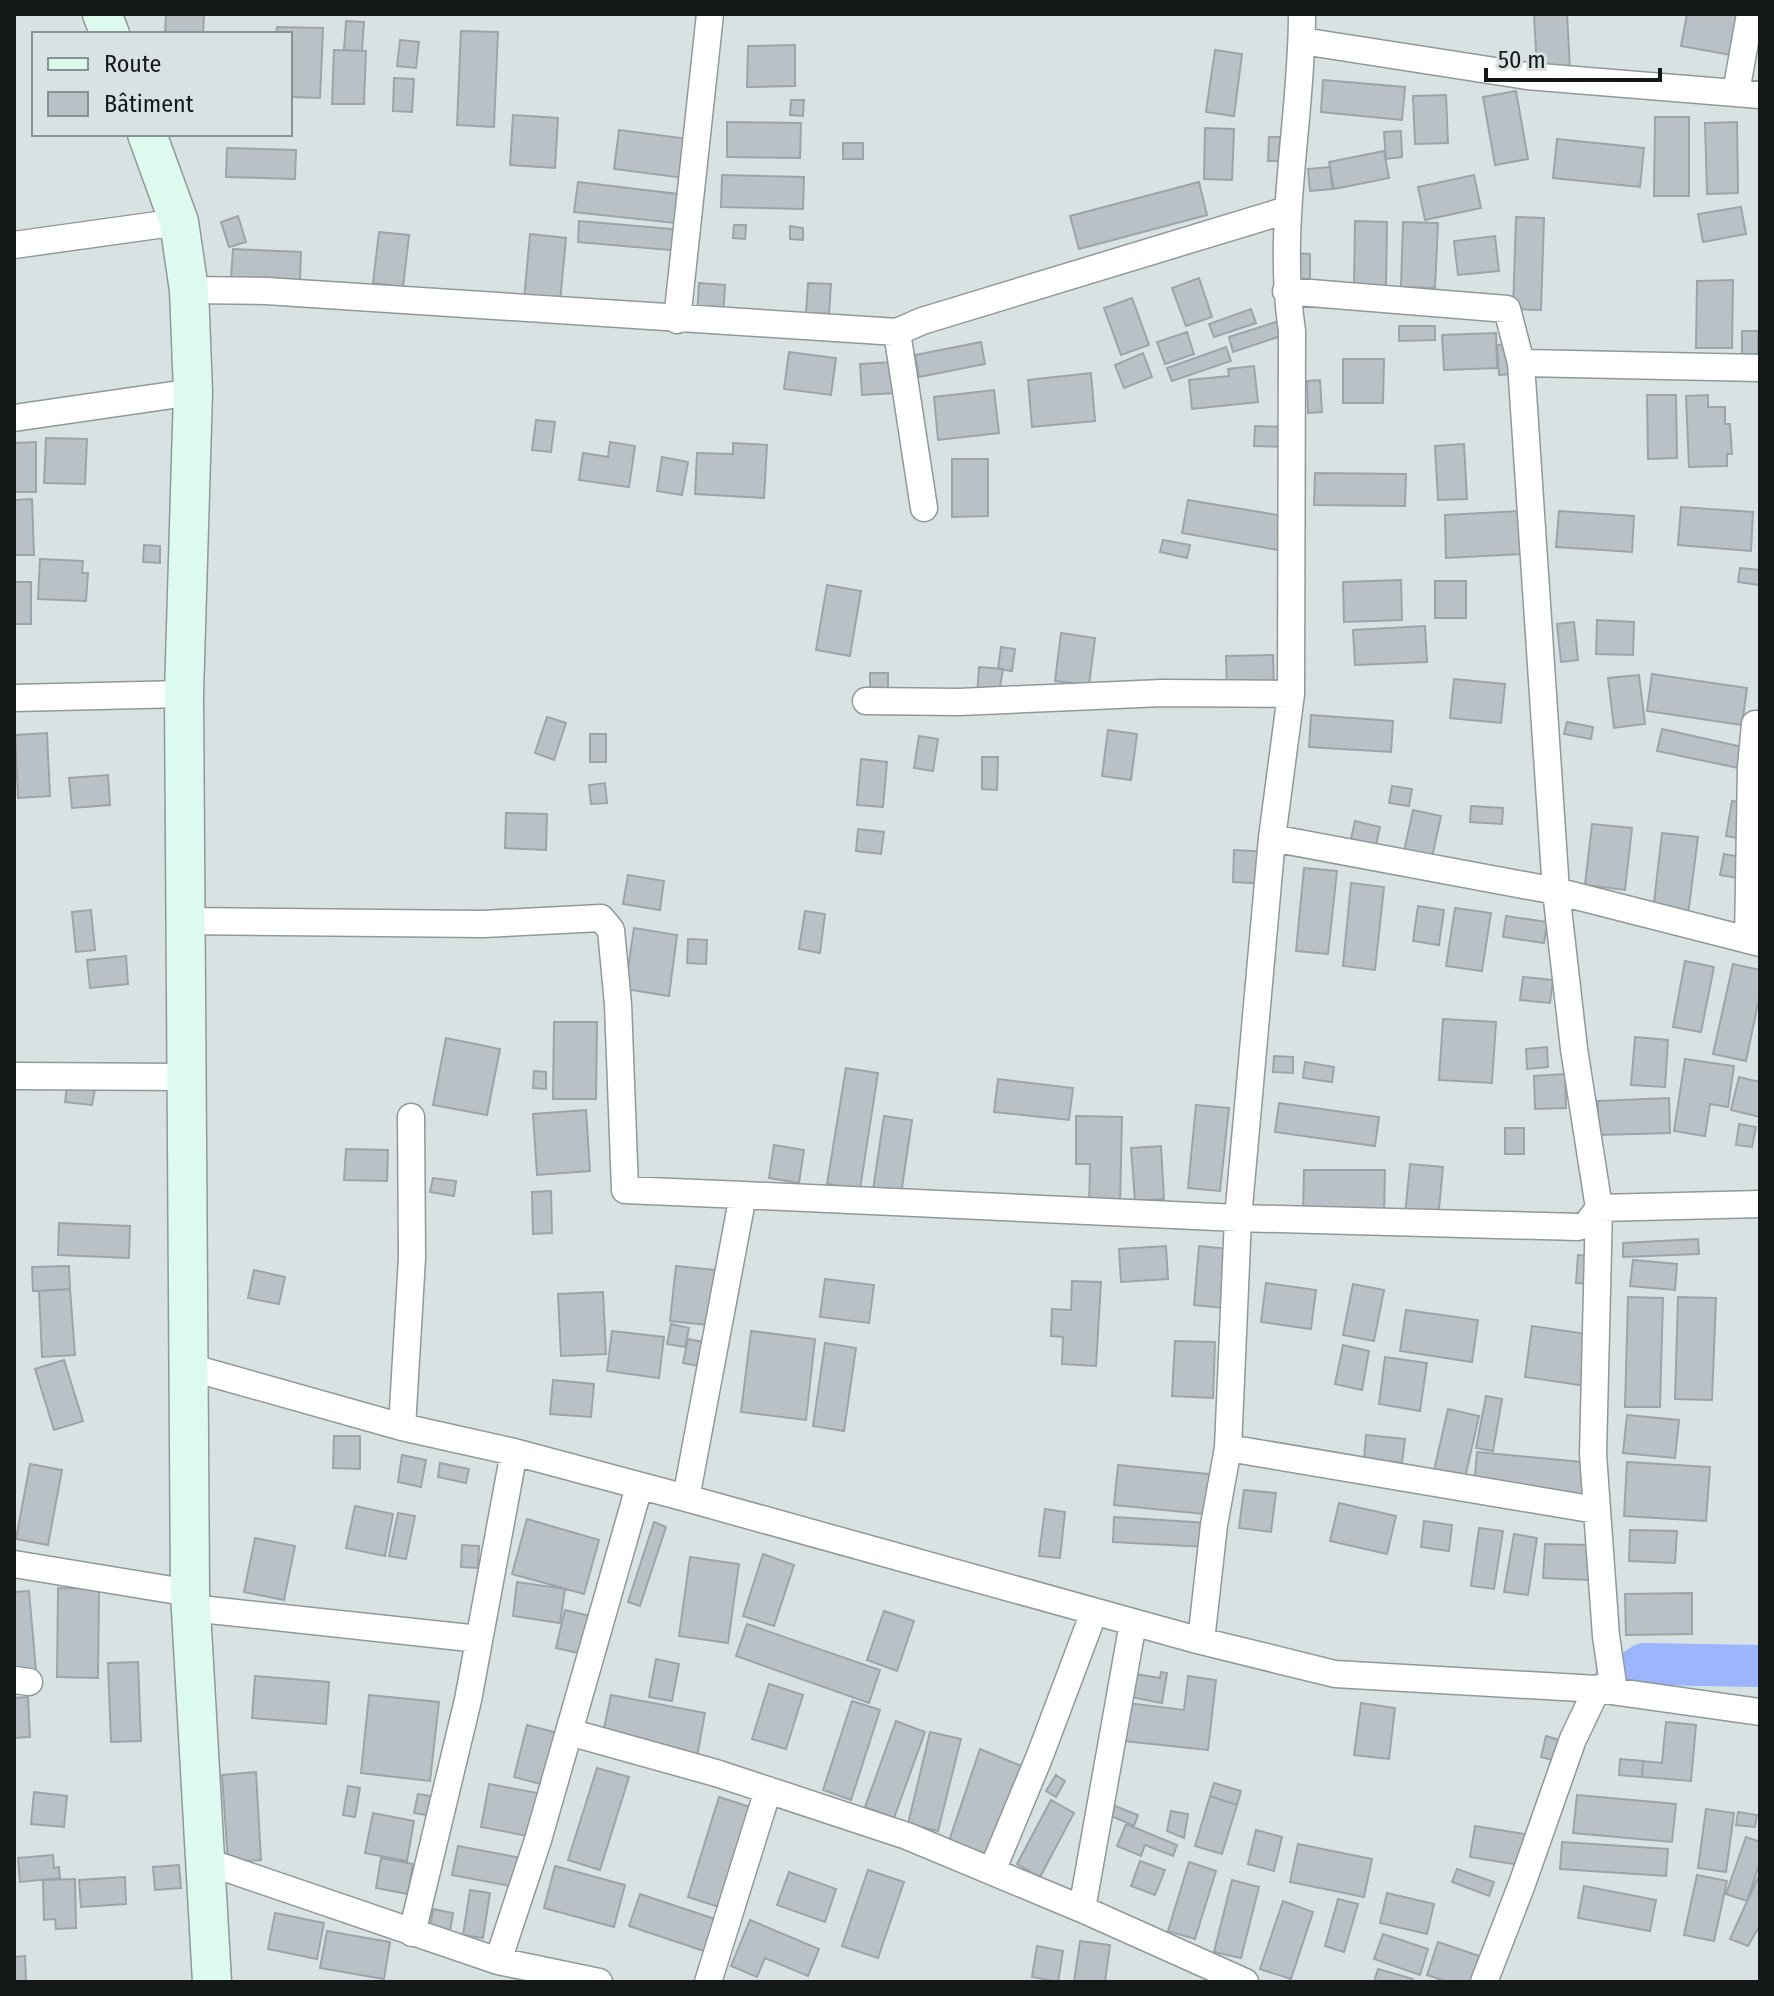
<svg xmlns="http://www.w3.org/2000/svg" width="1774" height="1996" font-family="'Fira Sans Condensed',sans-serif">
<style>
.lines{fill:none;stroke-linecap:round;stroke-linejoin:round}
.river{stroke:#9db4fe;stroke-width:42}
.building{fill:#bac1c6;stroke:#9da4a9;stroke-width:2}
.street-casing{stroke:#8f9999;stroke-width:29}
.secondary-casing{stroke:#8f9999;stroke-width:41}
.street{stroke:#fff;stroke-width:26}
.secondary{stroke:#dcfaee;stroke-width:38}
</style>
<rect width="100%" height="100%" fill="#d8e2e3"/>
<g class="lines">
<path class="river" d="M1613 1684 1644 1664 1760 1666"/>
</g>
<path class="building" d="M166 14H204L203 34H165Z
M1534 14H1567L1570 69 1537 70Z
M1687 14H1744L1737 56 1681 46Z
M346 21 364 22 362 51 344 50Z
M277 27 323 28 320 98 290 97V34H276Z
M461 31 498 32 494 127 457 125Z
M400 40 419 42 416 68 397 66Z
M795 45V86L747 87 748 46Z
M334 50 366 51 364 104H332Z
M1215 50 1242 54 1234 116 1206 112Z
M394 78 414 79 412 112 393 111Z
M1323 80 1405 87 1402 120 1321 112Z
M1516 91 1528 159 1495 165 1483 97Z
M1446 95 1448 143 1415 144 1413 96Z
M791 100H804L803 116 790 115Z
M513 115 558 118 555 168 510 165Z
M1655 117H1689V196H1654Z
M727 122 801 123 800 158 727 157Z
M1737 122 1738 193 1707 194 1705 123Z
M1205 128 1234 129 1232 180 1204 179Z
M619 130 689 139 684 178 614 169Z
M1401 131 1402 157 1386 159 1384 132Z
M1269 137H1280L1279 161H1268Z
M1557 139 1644 148 1640 187 1553 178Z
M843 143H863V159H843Z
M227 148 296 150 295 179 226 177Z
M1384 151 1389 178 1334 189 1329 162Z
M1330 167 1332 189 1310 191 1308 169Z
M722 175 804 177 803 209 721 207Z
M1474 175 1481 208 1425 220 1418 187Z
M578 182 678 194 675 223 574 212Z
M1199 182 1207 215 1079 249 1070 216Z
M1741 207 1746 234 1703 242 1698 214Z
M238 216 246 242 229 247 221 222Z
M1516 217 1544 218 1541 310 1513 309Z
M579 221 683 230 681 251 578 242Z
M1355 221 1387 222 1386 286 1354 285Z
M1403 222 1438 223 1435 288 1401 287Z
M734 225H746L745 239 733 238Z
M790 226 803 228V240L790 239Z
M379 232 409 235 403 287 373 283Z
M530 234 566 238 560 302 524 299Z
M1495 236 1499 271 1458 275 1454 241Z
M233 249 301 252 300 281 231 279Z
M1295 253 1310 254V286H1294Z
M1199 278 1212 317 1186 326 1172 288Z
M1733 280 1732 348H1696L1697 281Z
M699 283 725 285 723 318 697 317Z
M808 283 831 284 829 314 806 313Z
M1132 298 1149 345 1121 355 1104 308Z
M1251 309 1256 323 1214 337 1209 324Z
M1285 319 1290 333 1233 352 1229 337Z
M1399 326H1435V340L1399 341Z
M1742 331H1758V354H1742Z
M1187 332 1194 354 1165 364 1157 342Z
M1496 333 1497 368 1444 370 1442 335Z
M981 342 985 364 919 377 915 355Z
M1515 344 1516 374 1499 375 1497 345Z
M1226 347 1231 361 1172 381 1167 368Z
M789 352 836 358 831 395 784 389Z
M1143 353 1152 377 1124 388 1115 365Z
M1343 359H1384L1383 403H1343Z
M893 362 895 393 862 395 860 364Z
M1254 366 1258 402 1192 409 1189 380 1229 376 1228 369Z
M1091 373 1095 421 1032 427 1028 380Z
M1320 380 1322 412 1308 413 1307 381Z
M994 390 999 433 938 440 934 397Z
M1647 395H1676L1677 458 1648 459Z
M1708 395V407H1725V424H1730L1732 454H1727V466L1689 467 1686 396Z
M536 420 555 422 551 452 532 450Z
M1255 426 1288 427V447L1254 446Z
M46 438 87 439 85 484 44 483Z
M36 442V492H14V443Z
M610 442 635 446 629 487 579 480 583 453 608 457Z
M733 443 767 445 764 498 695 494 697 453 733 454Z
M1464 444 1467 499 1438 500 1435 446Z
M662 457 688 462 682 495 657 491Z
M952 459H988V516L952 517Z
M1315 473 1406 474 1405 506 1314 505Z
M32 499 34 555H14V500Z
M1188 500 1284 516 1278 550 1182 533Z
M1681 507 1753 512 1751 551 1678 545Z
M1520 511 1522 554 1446 558 1445 515Z
M1559 511 1634 516 1632 552 1556 547Z
M1163 540 1190 545 1187 558 1160 552Z
M144 545 160 546V563L143 562Z
M40 559 83 561 82 573H88L86 601 38 599Z
M1740 568 1760 570V585L1738 582Z
M1401 580 1402 620 1344 622 1343 582Z
M1435 581H1466V618H1435Z
M14 582H31V624H14Z
M827 585 861 591 850 656 816 650Z
M1597 620 1634 622 1633 655 1596 654Z
M1574 622 1578 660 1561 662 1557 624Z
M1425 626 1427 662 1355 665 1353 630Z
M1061 633 1095 638 1089 685 1055 681Z
M1001 647 1015 649 1012 671 998 669Z
M1273 655 1274 689 1227 691 1226 656Z
M979 667 1003 669 998 698 977 696Z
M870 673H888V696H870Z
M1652 674 1747 688 1742 725 1647 711Z
M1639 675 1645 724 1614 728 1608 678Z
M1454 679 1505 684 1501 723 1450 718Z
M1311 715 1393 721 1391 752 1309 747Z
M547 717 566 723 554 760 535 753Z
M1567 722 1593 727 1591 739 1564 734Z
M1662 729 1747 748 1743 769 1657 751Z
M1108 730 1137 734 1131 780 1102 776Z
M47 733 50 796 18 798 15 735Z
M590 734H606V762H590Z
M919 736 938 739 933 771 914 768Z
M982 757H998L997 790 982 789Z
M861 759 887 762 883 807 857 805Z
M108 775 110 805 72 808 69 778Z
M605 783 607 803 591 804 589 785Z
M1392 786 1412 789 1409 806 1389 803Z
M1732 801 1748 803 1742 839 1726 836Z
M1471 806 1503 808 1502 824 1470 822Z
M1413 810 1441 816 1430 867 1402 861Z
M506 813 547 814 546 850 505 848Z
M1355 821 1380 827 1374 854 1349 848Z
M1592 824 1632 828 1625 890 1585 885Z
M858 829 884 832 881 854 856 851Z
M1662 833 1698 837 1688 915 1653 911Z
M1234 850 1269 852 1267 884 1233 882Z
M1724 854 1747 858 1743 879 1720 875Z
M1304 868 1337 871 1328 954 1296 951Z
M628 875 664 881 660 910 623 904Z
M1351 883 1384 887 1375 970 1343 966Z
M1418 906 1444 910 1439 945 1413 941Z
M1455 908 1491 913 1482 971 1446 966Z
M91 910 95 950 76 952 72 912Z
M805 911 825 914 820 953 799 949Z
M1506 916 1547 922 1544 943 1503 937Z
M634 928 677 935 669 996 625 989Z
M688 939 707 940 706 964 687 963Z
M126 956 128 984 90 988 87 960Z
M1685 961 1714 967 1701 1032 1673 1027Z
M1733 964 1760 970V994L1746 1061 1713 1054Z
M1523 977 1553 980 1550 1003 1520 1000Z
M1443 1019 1496 1022 1492 1083 1439 1080Z
M554 1022H597L596 1099H553Z
M1635 1037 1668 1040 1665 1087 1631 1085Z
M446 1038 500 1049 487 1115 433 1105Z
M1547 1047 1548 1067 1527 1069 1526 1049Z
M1274 1056 1293 1057V1073L1273 1072Z
M1685 1059 1734 1066 1728 1107 1710 1104 1705 1136 1674 1131Z
M1305 1062 1334 1067 1332 1082 1303 1078Z
M846 1068 878 1073 860 1189 827 1184Z
M534 1071 546 1072V1089L533 1088Z
M1565 1074 1566 1108 1535 1109 1534 1076Z
M1739 1077 1760 1082V1117L1731 1110Z
M998 1079 1073 1088 1069 1120 994 1112Z
M67 1086 95 1089 92 1105 65 1102Z
M1669 1098 1670 1133 1598 1135V1101Z
M1279 1103 1379 1117 1375 1146 1275 1132Z
M1196 1105 1229 1108 1220 1191 1188 1188Z
M586 1110 590 1171 537 1175 533 1114Z
M884 1116 912 1120 901 1194 873 1190Z
M1076 1116 1122 1117 1120 1206 1089 1205 1090 1164H1076Z
M1739 1124 1756 1127 1752 1147 1736 1145Z
M1505 1128H1524V1154H1505Z
M774 1145 804 1150 799 1183 769 1178Z
M1161 1146 1164 1199 1135 1201 1131 1148Z
M346 1149 388 1150 387 1181 344 1180Z
M1410 1164 1443 1167 1438 1219 1405 1215Z
M1304 1170H1385L1384 1216H1303Z
M433 1178 456 1181 454 1196 430 1192Z
M551 1191 552 1233 533 1234 532 1192Z
M59 1223 130 1226 129 1258 58 1255Z
M1698 1239 1699 1254 1623 1257V1243Z
M1166 1246 1168 1279 1121 1282 1119 1249Z
M1199 1246 1229 1249 1223 1308 1194 1305Z
M1578 1255 1596 1257 1594 1284 1576 1283Z
M1633 1260 1677 1264 1675 1290 1630 1286Z
M69 1266 70 1289 33 1291 32 1267Z
M676 1266 724 1271 718 1326 670 1321Z
M254 1270 285 1277 279 1304 248 1298Z
M825 1279 874 1285 869 1323 820 1317Z
M1072 1281 1101 1282 1096 1366 1062 1364 1063 1337 1051 1336 1052 1309 1071 1310Z
M1266 1283 1316 1290 1311 1329 1261 1322Z
M1353 1284 1384 1290 1374 1341 1343 1335Z
M70 1289 75 1355 42 1357 39 1291Z
M603 1292 606 1354 561 1356 558 1294Z
M1628 1297 1663 1298 1660 1407H1625Z
M1678 1297 1716 1298 1712 1400 1675 1399Z
M1406 1310 1478 1320 1472 1362 1400 1351Z
M671 1324 689 1328 685 1347 667 1344Z
M1532 1326 1594 1335 1587 1386 1525 1377Z
M612 1331 664 1337 659 1378 607 1371Z
M751 1331 815 1339 806 1420 741 1412Z
M688 1339 713 1344 708 1368 683 1363Z
M1175 1341 1215 1342 1213 1398 1172 1396Z
M825 1343 856 1348 844 1431 813 1426Z
M1343 1345 1369 1351 1362 1390 1335 1384Z
M1385 1357 1427 1363 1420 1411 1379 1404Z
M64 1360 83 1421 54 1430 35 1369Z
M553 1380 594 1384 591 1417 550 1414Z
M1486 1396 1502 1399 1493 1451 1476 1448Z
M1448 1409 1479 1416 1464 1482 1433 1475Z
M1627 1415 1679 1420 1675 1458 1623 1453Z
M1366 1435 1405 1439 1402 1463 1364 1459Z
M334 1436H360V1469L333 1468Z
M1477 1452 1592 1463 1589 1498 1474 1486Z
M402 1455 426 1460 421 1487 398 1482Z
M1627 1462 1710 1467 1706 1521 1624 1516Z
M440 1463 469 1469 466 1483 438 1477Z
M30 1464 62 1470 48 1545 16 1539Z
M1118 1465 1218 1475 1214 1515 1114 1505Z
M1244 1490 1276 1493 1271 1532 1239 1528Z
M1339 1503 1396 1516 1387 1554 1330 1541Z
M355 1506 393 1514 385 1556 346 1548Z
M1045 1509 1065 1512 1060 1558 1039 1556Z
M398 1513 415 1516 406 1559 389 1556Z
M1114 1517 1209 1523 1207 1547 1113 1542Z
M527 1519 599 1540 584 1594 512 1574Z
M1424 1521 1452 1525 1449 1551 1421 1547Z
M654 1522 666 1527 640 1606 628 1602Z
M1479 1528 1503 1531 1494 1589 1471 1586Z
M1630 1530 1677 1531 1675 1563 1629 1561Z
M1514 1534 1537 1538 1528 1595 1504 1592Z
M255 1538 295 1546 284 1600 244 1592Z
M1545 1544 1589 1545 1588 1580 1543 1578Z
M462 1545 479 1546 478 1568 461 1567Z
M763 1554 794 1565 774 1626 743 1616Z
M690 1557 739 1564 728 1643 679 1636Z
M517 1582 565 1589 560 1623 513 1616Z
M58 1588 99 1589 98 1678 57 1677Z
M29 1591 36 1671 14 1673V1592Z
M1692 1593V1634L1626 1635 1625 1594Z
M565 1610 595 1617 587 1655 556 1648Z
M884 1611 914 1621 897 1671 867 1660Z
M747 1624 880 1670 869 1703 736 1656Z
M656 1659 679 1664 672 1701 649 1697Z
M138 1662 141 1741 111 1742 108 1663Z
M1161 1672 1167 1673 1162 1703 1125 1696 1130 1673 1160 1678Z
M255 1676 329 1682 326 1724 252 1718Z
M1188 1676 1216 1680 1208 1750 1124 1741 1128 1703 1184 1710Z
M769 1684 803 1695 786 1749 752 1739Z
M369 1695 439 1702 430 1781 361 1773Z
M611 1695 705 1713 697 1757 602 1738Z
M28 1697 30 1737 14 1738V1698Z
M852 1701 880 1710 851 1800 823 1790Z
M1361 1703 1395 1708 1389 1759 1354 1755Z
M896 1721 925 1732 894 1818 865 1807Z
M1666 1722 1696 1725 1691 1781 1642 1777 1643 1761 1662 1763Z
M527 1725 558 1733 544 1785 514 1777Z
M930 1732 961 1739 938 1831 908 1824Z
M1546 1736 1559 1740 1553 1760 1541 1757Z
M980 1749 1031 1770 990 1865 947 1847Z
M1620 1759 1643 1761 1642 1777 1619 1775Z
M597 1768 629 1777 600 1870 568 1860Z
M256 1772 261 1860 228 1862 222 1775Z
M1056 1775 1065 1781 1056 1797 1046 1791Z
M1214 1783 1241 1791 1237 1805 1210 1796Z
M489 1784 542 1794 533 1837 481 1827Z
M348 1786 360 1788 355 1817 343 1815Z
M34 1792 67 1796 64 1827 31 1824Z
M418 1794 437 1797 433 1816 414 1813Z
M1577 1795 1676 1804 1672 1842 1573 1833Z
M1210 1796 1237 1805 1222 1854 1195 1846Z
M719 1797 750 1807 719 1907 688 1897Z
M1051 1800 1074 1813 1040 1877 1017 1864Z
M1115 1806 1138 1815 1134 1826 1111 1816Z
M1706 1809 1734 1813 1726 1872 1698 1868Z
M1171 1811 1188 1814 1184 1838 1167 1831Z
M1738 1812 1757 1815 1755 1827 1736 1825Z
M373 1813 414 1821 407 1861 365 1853Z
M1126 1824 1177 1845 1173 1856 1145 1845 1141 1856 1117 1846Z
M1475 1826 1525 1834 1520 1865 1470 1857Z
M1256 1830 1282 1837 1274 1871 1248 1864Z
M1746 1837 1760 1842V1862L1747 1901 1726 1894Z
M1562 1842 1668 1849 1666 1876 1560 1869Z
M1298 1844 1372 1859 1364 1897 1290 1882Z
M458 1846 527 1859 521 1888 452 1875Z
M53 1855 54 1868 59 1867 60 1878 20 1882 18 1858Z
M381 1858 413 1864 408 1894 376 1888Z
M1140 1861 1165 1870 1155 1895 1131 1886Z
M1189 1862 1216 1871 1195 1939 1168 1931Z
M179 1865 181 1888 155 1890 153 1867Z
M555 1866 625 1885 614 1927 544 1908Z
M1457 1869 1494 1882 1489 1896 1452 1882Z
M868 1870 904 1882 878 1958 842 1946Z
M789 1872 836 1889 825 1922 777 1905Z
M1760 1873V1925L1748 1946 1730 1939Z
M1697 1875 1727 1881 1714 1941 1684 1935Z
M125 1877 126 1904 81 1907 79 1880Z
M75 1879 76 1928 56 1929 55 1919 44 1920 43 1880Z
M1232 1880 1259 1887 1241 1958 1214 1952Z
M1584 1886 1656 1900 1650 1931 1578 1918Z
M470 1890 490 1893 483 1938 463 1935Z
M1387 1893 1434 1904 1427 1934 1380 1923Z
M640 1894 718 1920 707 1952 629 1926Z
M1338 1899 1358 1904 1344 1952 1325 1946Z
M1283 1901 1313 1912 1291 1979 1260 1969Z
M433 1909 453 1913 450 1931 430 1928Z
M275 1913 324 1923 317 1959 268 1949Z
M750 1920 819 1949 808 1976 765 1958 757 1977 731 1966Z
M327 1931 390 1942 384 1979 320 1968Z
M1383 1934 1428 1949 1420 1975 1374 1959Z
M1080 1941 1110 1945 1105 1982H1074Z
M1438 1942 1485 1958 1477 1982H1448L1427 1975Z
M1037 1946 1063 1951 1058 1982 1032 1977Z
M25 1956 26 1982H14V1957Z
M1378 1969 1413 1979 1412 1982H1374Z"/>
<g class="lines">
<g class="street-casing">
<path id="street" d="M1302 41 1527 76 1760 95
M1736 92 1750 14
M14 245 179 222
M189 290 266 291 897 332 922 321 1287 210
M1286 291 1507 309 1521 363 1556 891 1574 1049 1599 1208 1593 1454 1606 1636 1613 1684 1597 1689 1573 1739 1522 1884 1484 1982
M677 320 710 14
M897 332 924 508
M1521 363 1760 368
M14 418 193 392
M14 698 184 694
M866 701 959 702 1162 693 1291 694
M1272 838 1556 891 1760 943
M185 921 483 924 601 918 611 930 618 1004 625 1190 743 1195
M1748 940 1751 767 1755 724
M14 1076 186 1077
M189 1367 402 1427 514 1452 686 1498 1201 1641 1335 1674 1597 1689 1760 1712
M402 1427 412 1258 411 1117
M1228 1448 1596 1510
M686 1498 743 1195 1238 1218 1578 1227 1587 1224 1599 1208 1760 1204
M14 1564 190 1593
M191 1608 479 1639
M1133 1623 1082 1909 1245 1982
M1201 1641 1214 1525 1228 1448 1238 1218 1272 838 1291 694 1292 331C1276 225 1302 120 1302 14
M14 1680 29 1682
M569 1732 716 1773 907 1836 1082 1909
M205 1861 498 1961 599 1982
M992 1871 1039 1758 1094 1612
M412 1933 468 1700 514 1452
M498 1961 538 1840 639 1487
M708 1982 768 1790"/>
</g>
<g class="secondary-casing">
<path id="secondary" d="M102 14 110 34
M147 134 179 222 189 290 193 392 184 694 190 1593 212 1982"/>
</g>
<use href="#street" class="street"/>
<use href="#secondary" class="secondary"/>
</g>
<rect width="1774" height="1996" fill="none" stroke="#141818" stroke-width="32"/>
<rect x="32" y="32" width="260" height="104" fill="#d8e2e3" stroke="#8a9192" stroke-width="2"/>
<rect x="48" y="58" width="40" height="12" fill="#dcfaee" stroke="#8a9192" stroke-width="2"/>
<text x="104" y="72" font-size="24" fill="#141818">Route</text>
<rect x="48" y="92" width="40" height="24" fill="#bac1c6" stroke="#8a9192" stroke-width="2"/>
<text x="104" y="112" font-size="24" fill="#141818">Bâtiment</text>
<path d="M1486 68v12h174v-12" fill="none" stroke="#141818" stroke-width="4"/>
<text x="1498" y="68" font-size="24" fill="#141818" stroke="#d8e2e3" stroke-width="6" paint-order="stroke">50 m</text>
</svg>
